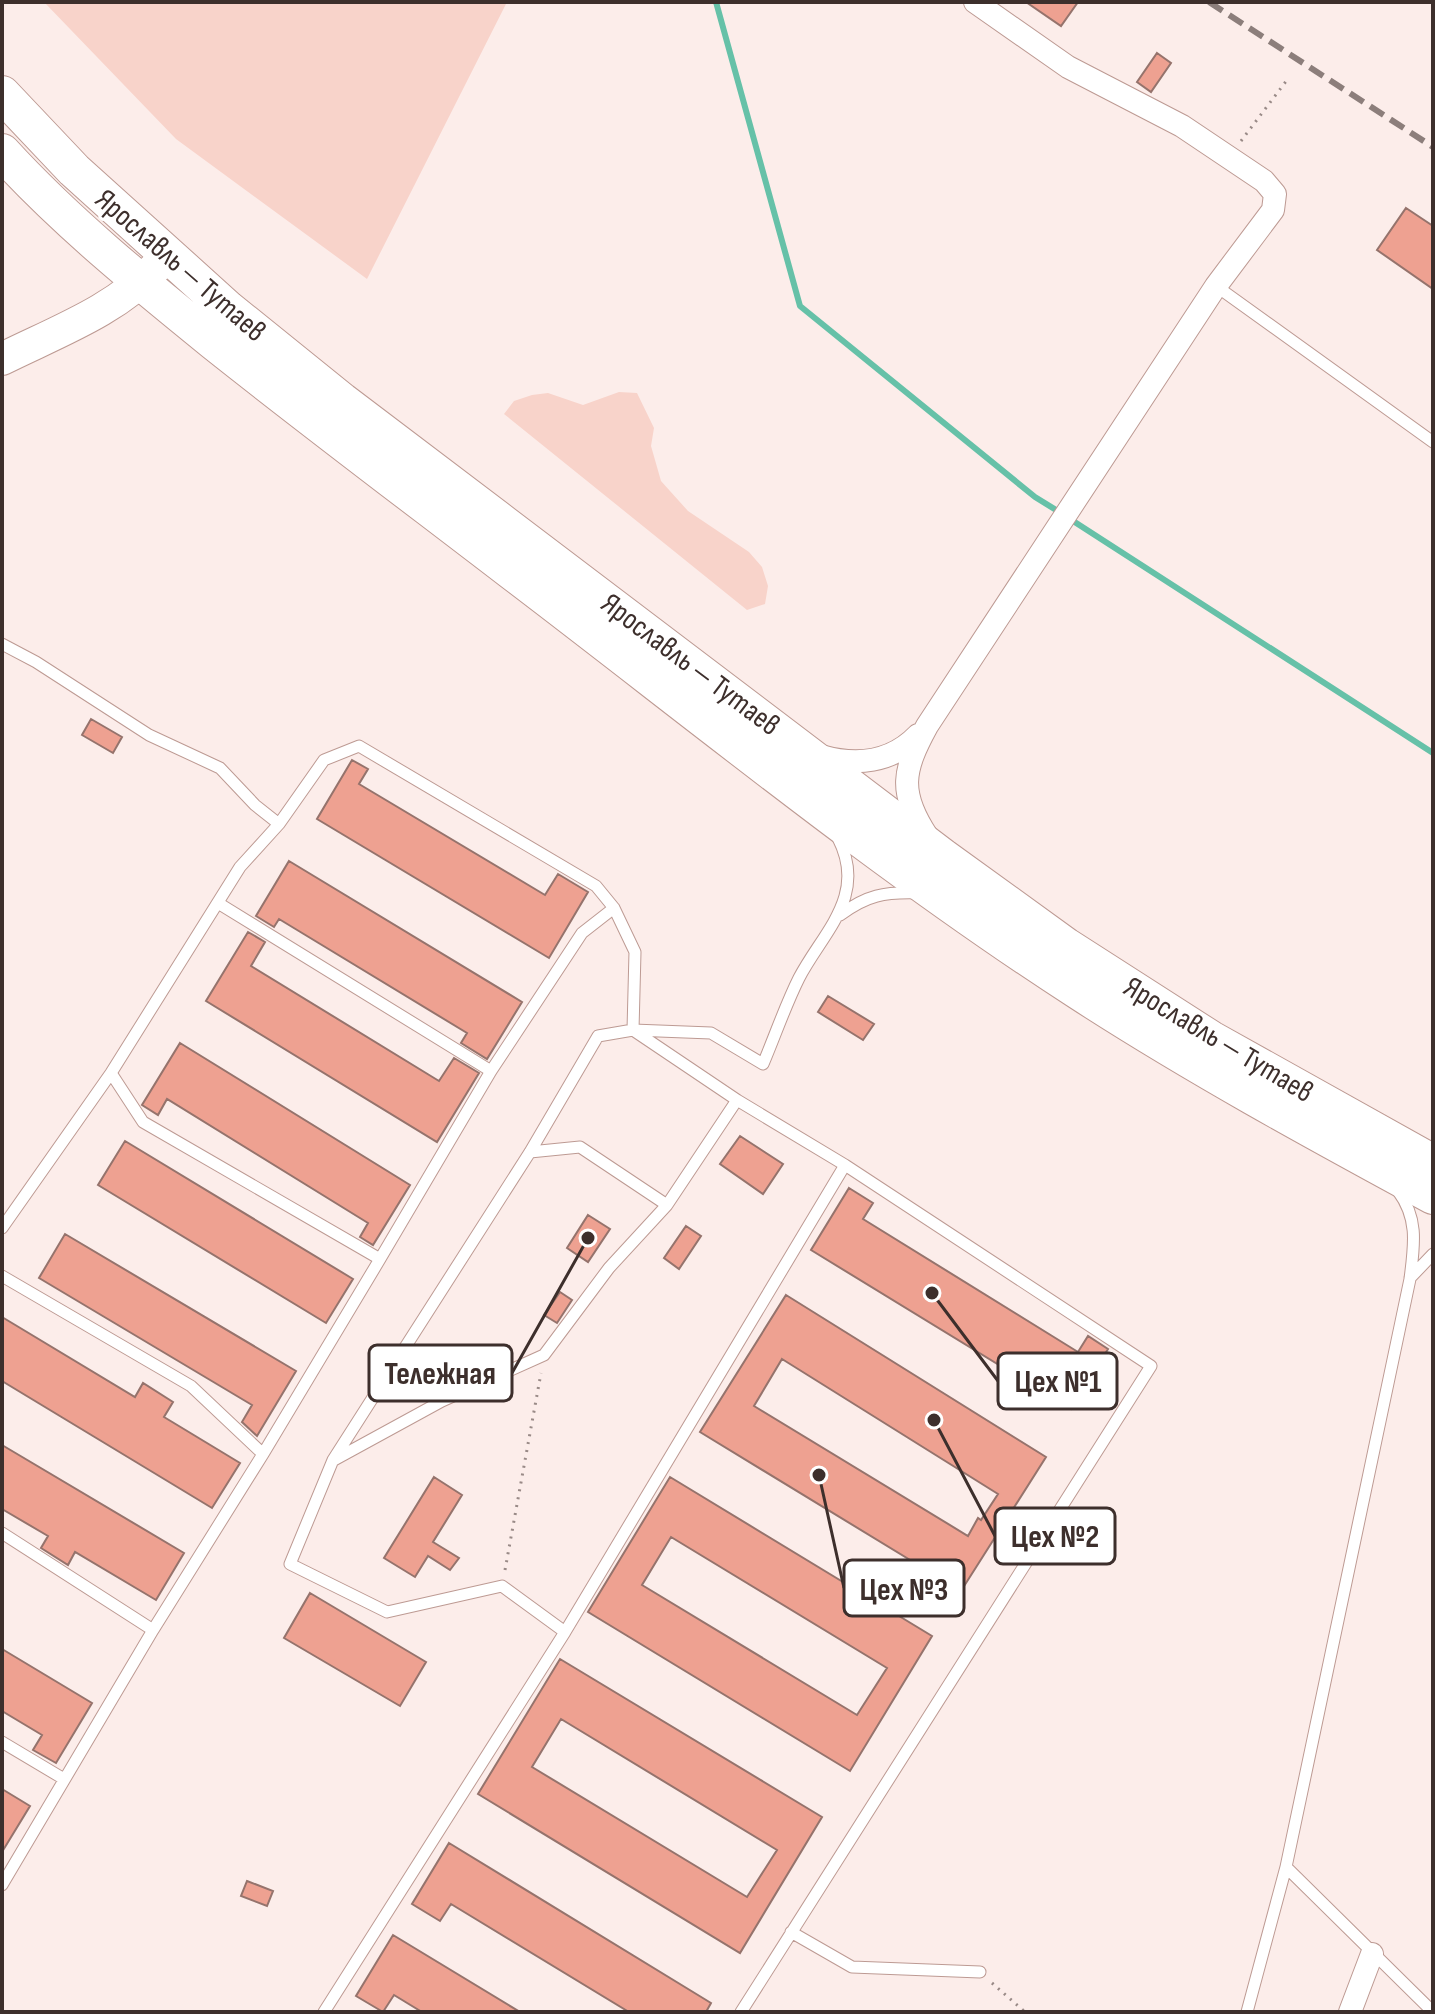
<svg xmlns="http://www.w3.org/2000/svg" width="1435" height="2014" font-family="'Sofia Sans Condensed',sans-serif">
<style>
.green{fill:#f8d3ca}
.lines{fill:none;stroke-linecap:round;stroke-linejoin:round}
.stream{stroke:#66c1a8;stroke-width:6}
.building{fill:#eea191;stroke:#95736c;stroke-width:2;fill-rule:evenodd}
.lane-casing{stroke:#bd9a93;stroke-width:13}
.street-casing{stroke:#bd9a93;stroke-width:24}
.secondary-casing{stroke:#bd9a93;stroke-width:34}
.primary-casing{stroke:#bd9a93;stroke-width:38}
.path{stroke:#998a87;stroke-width:3;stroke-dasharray:2 6;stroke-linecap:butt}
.lane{stroke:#fff;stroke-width:11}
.street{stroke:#fff;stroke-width:22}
.secondary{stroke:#fff;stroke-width:32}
.primary{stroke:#fff;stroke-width:36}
.rail{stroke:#8c7e7b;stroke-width:6;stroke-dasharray:16 8;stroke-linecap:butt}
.labels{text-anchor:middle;stroke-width:6;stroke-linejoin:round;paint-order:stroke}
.street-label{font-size:30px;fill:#3d2f2c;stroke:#fff}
.leader{fill:none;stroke:#3d2f2c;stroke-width:3}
.callout-dot{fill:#3d2f2c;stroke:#fff;stroke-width:3}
.callout{fill:#fff;stroke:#3d2f2c;stroke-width:3}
.callout-label{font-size:32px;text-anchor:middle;font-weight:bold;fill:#3d2f2c}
</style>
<rect width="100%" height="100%" fill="#fcedea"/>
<path class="green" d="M44 2H507L367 279 176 139Z
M619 392 637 393 654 428 651 446 661 481 688 511 749 552 762 567 768 586 765 604 747 610 504 414 514 401 532 395 548 393 583 405Z"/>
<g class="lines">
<path class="stream" d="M716 2 800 306 1035 497 1061 513
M1070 519 1433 753"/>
</g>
<path class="building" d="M1026 2H1078L1061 26Z
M1157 53 1171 63 1151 92 1137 82Z
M1406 208 1433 226V289L1377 250Z
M91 719 122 737 113 753 82 735Z
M352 760 368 769 359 784 545 895 558 874 588 892 549 958 317 819Z
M289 861 522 1002 487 1059 461 1043 467 1033 279 919 274 927 256 916Z
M248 932 265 942 251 966 439 1081 454 1058 479 1073 437 1142 206 1001Z
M828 996 874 1024 863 1040 818 1012Z
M180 1043 410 1185 373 1245 360 1237 368 1223 167 1099 158 1115 142 1105Z
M740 1136 783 1164 763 1194 720 1164Z
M125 1141 353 1279 326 1323 98 1185Z
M849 1188 873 1203 863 1219 1078 1352 1088 1336 1108 1349 1071 1409 811 1250Z
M588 1215 610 1229 588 1262 567 1248Z
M686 1226 701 1236 679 1269 664 1258Z
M65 1234 296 1371 257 1436 242 1422 252 1405 39 1278Z
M560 1292 572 1300 557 1323 544 1315Z
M786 1295 1046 1457 961 1591 700 1432ZM782 1359 998 1494 981 1520 978 1518 968 1536 754 1406Z
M2 1317 135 1397 143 1383 173 1402 164 1417 240 1463 212 1508 2 1381Z
M2 1445 184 1553 156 1600 75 1552 68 1565 41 1548 48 1536 2 1509Z
M434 1477 462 1495 433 1542 459 1558 450 1570 428 1556 415 1577 384 1558Z
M670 1477 932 1636 850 1771 588 1612ZM671 1537 887 1668 857 1715 642 1585Z
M310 1593 426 1662 400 1706 284 1638Z
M2 1649 92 1703 56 1763 33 1750 42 1735 2 1711Z
M560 1659 822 1817 740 1953 478 1794ZM561 1719 777 1850 747 1897 532 1767Z
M2 1789 30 1806 2 1852Z
M449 1843 711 2003 706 2012H629L451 1904 440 1921 412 1904Z
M247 1881 273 1891 267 1906 241 1896Z
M393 1935 520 2012H422L394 1995 383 2012 356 1996Z"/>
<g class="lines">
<g class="lane-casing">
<path id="lane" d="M1216 286 1433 442
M2 644 36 662 149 735 220 768 255 805 279 824
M218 903 491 1071
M840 915C867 895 884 892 918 893
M111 1073 143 1122 380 1259
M737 1100 845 1165 1151 1366 741 2012
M1398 1191C1419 1219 1414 1246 1410 1279L1286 1867 1433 2012
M2 1228 111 1073 240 867 279 824 324 760 359 746 596 886 614 908
M2 1276 191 1386 263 1454
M1410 1278 1433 1254
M334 1460 442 1401 544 1355 609 1268 667 1205 580 1147 530 1152
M2 1533 153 1630
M565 1632 502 1586 387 1612 290 1564 333 1460 530 1152 598 1036 633 1030 711 1033 763 1064C775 1036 785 1006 799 978 823 932 868 896 838 838
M2 1742 64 1779
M2 1885 153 1630 263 1454 380 1259 491 1071 582 933 614 908 635 952 633 1030 737 1100 667 1205
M791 1932 852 1967 980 1972
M324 2012 565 1632 845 1165
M1247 2012 1286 1867"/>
</g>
<g class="street-casing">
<path id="street" d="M821 756C856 766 891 763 918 735
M927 836C898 792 903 770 927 726L1216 286 1273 210 1275 194 1264 181 1182 126 1068 67 975 2
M1350 2012 1372 1954"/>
</g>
<g class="secondary-casing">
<path id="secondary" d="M2 359C56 332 115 311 157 266"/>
</g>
<g class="primary-casing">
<path id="primary" d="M2 94 74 170 228 309 342 401 943 857 1066 946 1211 1039 1433 1163
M2 152C66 222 140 282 214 342 312 420 412 495 511 571 698 713 880 863 1078 991 1192 1065 1313 1131 1433 1196"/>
</g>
<path class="path" d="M1241 141 1287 80
M505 1570 541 1373
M992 1983 1025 2012"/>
<use href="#lane" class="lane"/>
<use href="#street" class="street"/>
<use href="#secondary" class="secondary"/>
<use href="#primary" class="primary"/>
<path class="rail" d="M1209 2 1433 147"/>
</g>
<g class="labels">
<g class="street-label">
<text transform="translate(181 265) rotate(41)" y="10">Ярославль — Тутаев</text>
<text transform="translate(691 664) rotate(37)" y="10">Ярославль — Тутаев</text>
<text transform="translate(1219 1039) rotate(31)" y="10">Ярославль — Тутаев</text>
</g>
</g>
<path class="leader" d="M588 1238L512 1373M932 1293L998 1381M934 1420L995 1536M819 1475L844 1588"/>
<g class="callout-dot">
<circle cx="588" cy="1238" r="8"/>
<circle cx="932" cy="1293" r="8"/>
<circle cx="934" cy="1420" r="8"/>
<circle cx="819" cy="1475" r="8"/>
</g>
<g class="callout">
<rect x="369" y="1345" width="143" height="56" rx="8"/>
<rect x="998" y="1353" width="119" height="56" rx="8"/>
<rect x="995" y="1508" width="120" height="56" rx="8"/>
<rect x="844" y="1560" width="120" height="56" rx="8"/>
</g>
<g class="callout-label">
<text x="440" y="1384">Тележная</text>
<text x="1058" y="1392">Цех №1</text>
<text x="1055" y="1547">Цех №2</text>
<text x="904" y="1600">Цех №3</text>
</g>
<rect width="1435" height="2014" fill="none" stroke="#3d2f2c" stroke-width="8"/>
</svg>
